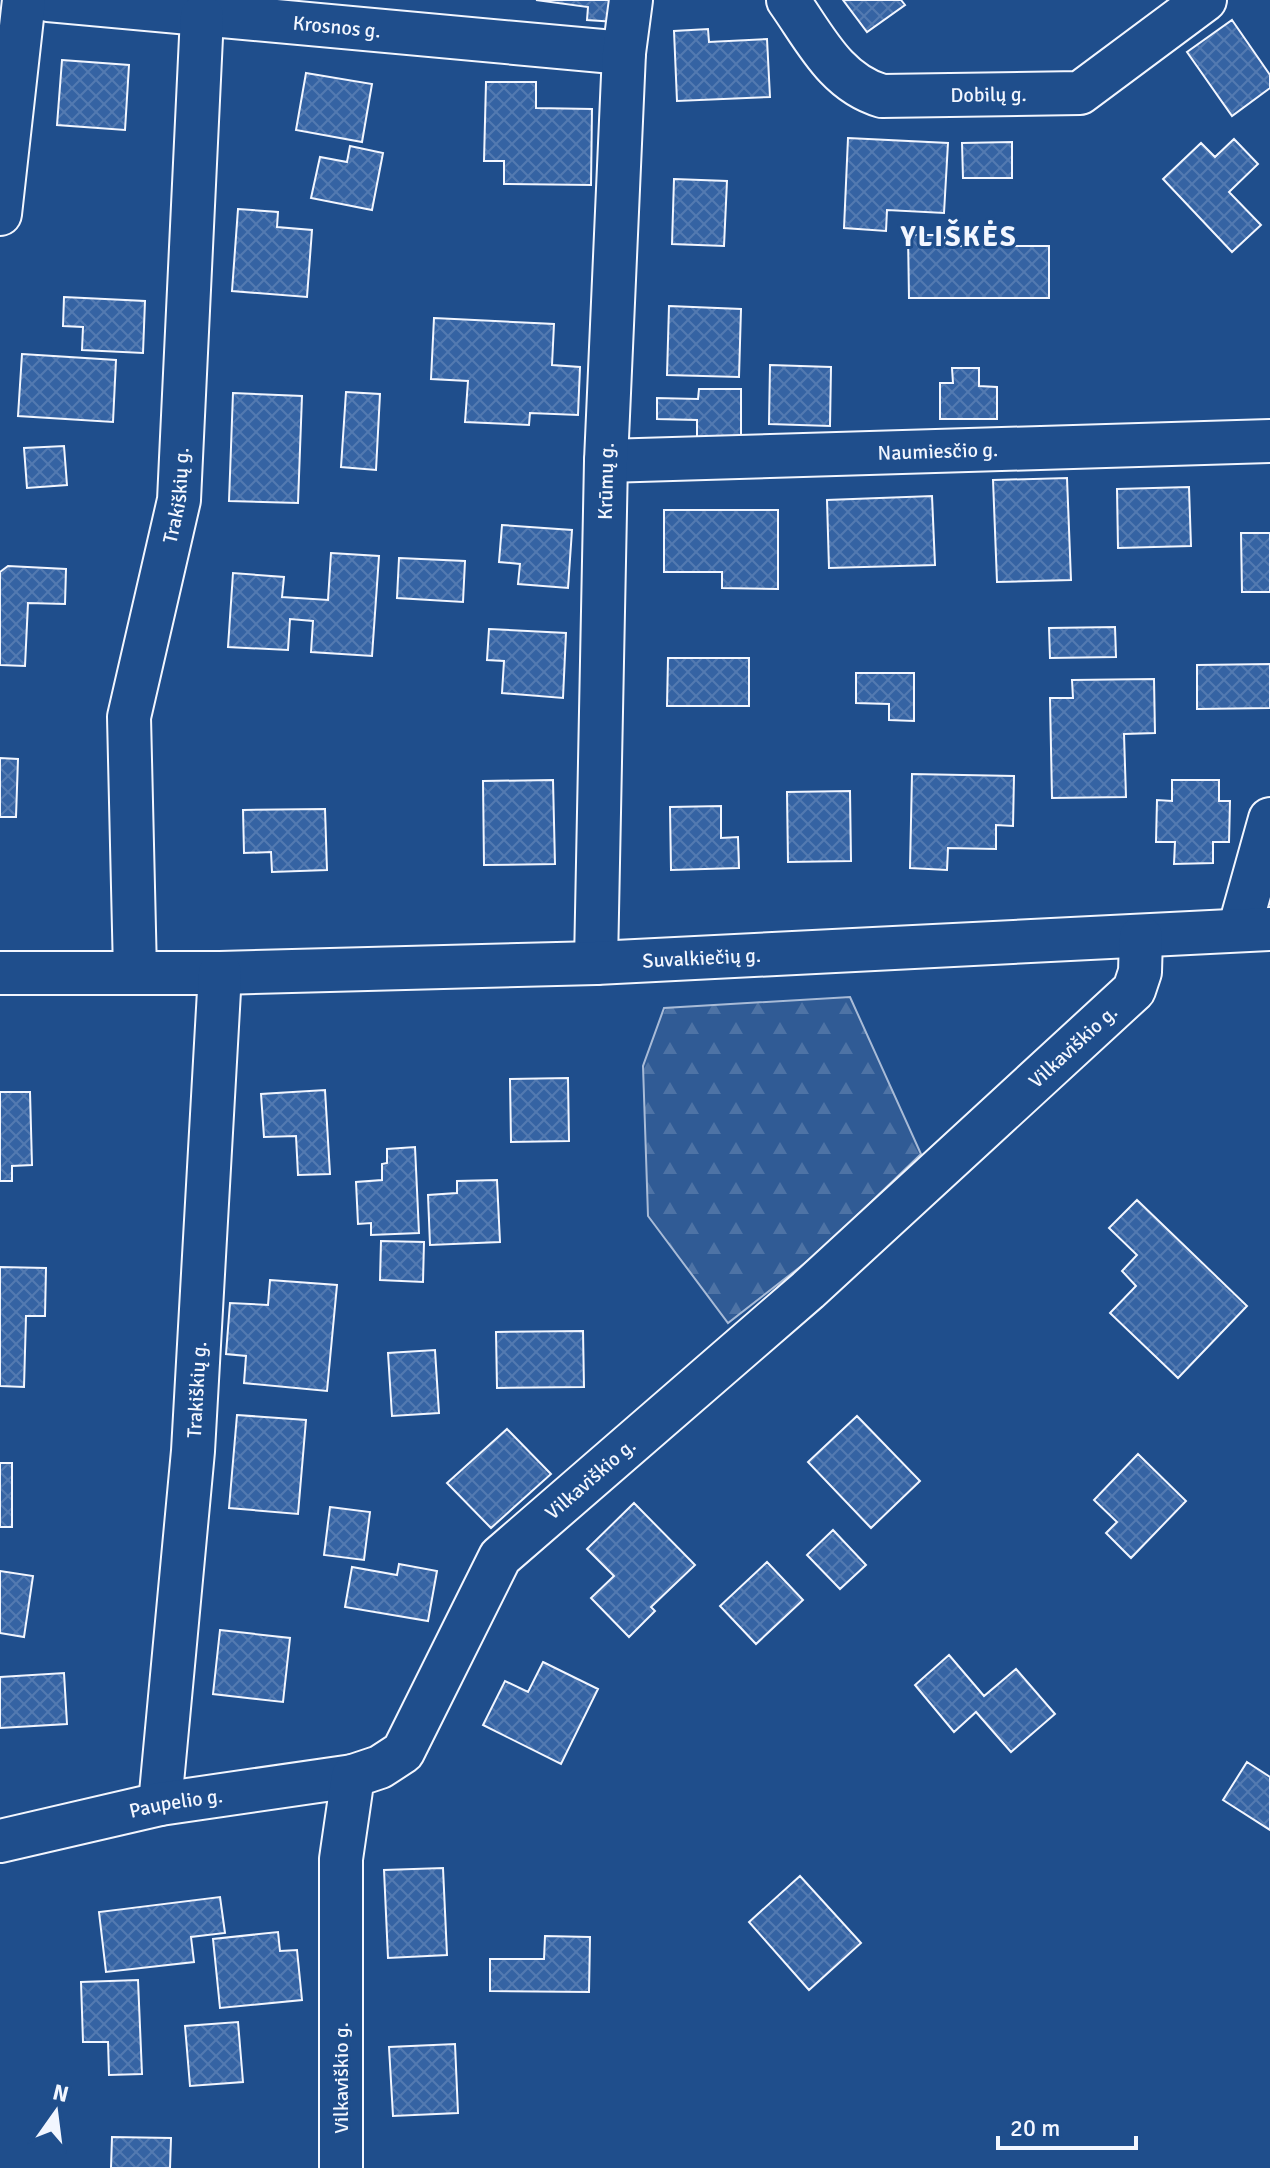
<svg xmlns="http://www.w3.org/2000/svg" width="1270" height="2168" font-family="Signika,sans-serif">
<style>
.forest{fill:url(#forest-firs);stroke:#a8bbd7;stroke-width:2}
.building{fill:url(#building-cross-hatch);stroke:#f2f6ff;stroke-width:2}
.lines{fill:none;stroke-linecap:round;stroke-linejoin:round}
.street-casing{stroke:#f2f6ff;stroke-width:46}
.street{stroke:#1f4e8c;stroke-width:42}
.labels{text-anchor:middle;stroke-width:6;stroke-linejoin:round;paint-order:stroke}
.street-label{font-size:20px;fill:#f2f6ff;stroke:#1f4e8c}
.district-label{font-size:28px;font-weight:bold;letter-spacing:2px;fill:#f2f6ff;stroke:#1f4e8c}
</style>
<defs>
<pattern id="forest-firs" width="22" height="20" patternUnits="userSpaceOnUse" patternTransform="scale(2)"><rect width="22" height="20" fill="#305b95"/><path d="M5 1l3.5 6h-7zM16 11l3.5 6h-7z" fill="#4e73a5"/></pattern>
<pattern id="building-cross-hatch" width="8" height="8" patternUnits="userSpaceOnUse" patternTransform="scale(2)"><rect width="8" height="8" fill="#3563a3"/><path d="M0 0l8 8M0 8l8-8" fill="none" stroke="#537ab1"/></pattern>
</defs>
<rect width="100%" height="100%" fill="#1f4e8c"/>
<path class="forest" d="M850 997 921 1154 818 1253 728 1323 648 1216 643 1066 664 1008Z"/>
<path class="building" d="M536 0H618L616 22 587 20 588 7Z
M843 0H901L905 5 867 32Z
M1232 20 1270 75V88L1232 116 1187 52Z
M708 29 709 42 767 39 770 97 677 101 674 31Z
M62 60 129 65 125 130 57 125Z
M306 73 372 84 362 142 296 130Z
M486 82H536V108L592 109 591 185 504 184V161H484Z
M848 138 948 143 944 213 887 210 886 231 844 228Z
M1234 139 1258 164 1229 192 1261 225 1232 252 1163 179 1201 143 1215 157Z
M1012 142V178H963L962 143Z
M350 146 383 153 372 210 311 198 320 157 347 162Z
M674 179 727 181 724 246 672 244Z
M238 209 278 212 277 227 312 230 307 297 232 291Z
M908 235H945V246H1049V298H909Z
M64 297 145 301 143 353 82 350 83 327 63 326Z
M669 306 741 309 739 377 667 375Z
M434 318 554 324 552 365 580 367 578 415 530 413 529 425 465 422 468 381 431 379Z
M22 354 116 360 113 422 18 416Z
M770 365 831 367 830 426 769 424Z
M952 368H979V386L997 387V419H940V383H953Z
M699 389H741V440H697V420L657 419V398L698 399Z
M346 392 380 394 376 470 341 467Z
M233 393 302 396 298 503 229 501Z
M64 446 67 485 27 488 24 448Z
M1067 478 1071 580 997 582 993 480Z
M1189 487 1191 546 1118 548 1117 489Z
M932 496 935 565 829 568 827 500Z
M664 510H778V589L722 588V572H664Z
M502 525 572 530 568 588 518 584 520 564 499 562Z
M1241 533H1270V592H1242Z
M331 553 379 556 372 656 311 652 313 621 290 619 288 650 228 647 233 573 284 577 282 597 328 600Z
M399 558 465 561 463 602 397 598Z
M8 566 66 569 65 604 28 603 25 666 0 665V572Z
M1115 627 1116 657 1050 658 1049 628Z
M489 629 566 633 563 698 502 693 504 661 487 660Z
M668 658H749V706H667Z
M1270 664V708L1197 709V665Z
M856 673H914V721L889 720V704L856 703Z
M1154 679 1155 733 1124 734 1126 797 1052 798 1050 698H1073L1072 680Z
M0 758 18 759 16 817H0Z
M912 774 1014 776 1013 826 996 825V849L948 848 947 870 910 868Z
M553 780 555 864 484 865 483 781Z
M1172 780H1219V801H1230L1229 842H1213V863L1174 864 1175 842H1156L1157 800 1172 801Z
M850 791 851 861 788 862 787 792Z
M721 806V838L738 837 739 868 671 870 670 807Z
M325 809 327 870 272 872 271 852 244 853 243 810Z
M568 1078 569 1141 511 1142 510 1079Z
M325 1090 330 1174 298 1175 296 1136 264 1137 261 1094Z
M0 1092H30L32 1165 12 1166V1181H0Z
M415 1147 419 1233 371 1235V1223L358 1224 356 1182 382 1180V1164L387 1163V1149Z
M497 1180 500 1242 430 1245 428 1195 457 1193V1181Z
M1137 1200 1247 1306 1178 1378 1110 1313 1136 1286 1122 1271 1137 1255 1109 1228Z
M381 1241 424 1242 423 1282 380 1280Z
M0 1267 46 1268 45 1316H26L24 1387 0 1386Z
M270 1280 337 1285 327 1391 244 1383 246 1356 226 1354 230 1303 268 1305Z
M583 1331 584 1387 497 1388 496 1332Z
M435 1350 439 1413 392 1416 388 1353Z
M237 1415 306 1420 298 1514 229 1508Z
M857 1416 920 1481 871 1528 808 1462Z
M507 1429 551 1474 491 1528 447 1483Z
M1138 1454 1186 1501 1131 1558 1106 1533 1117 1522 1094 1500Z
M0 1463H12V1527H0Z
M634 1503 695 1565 651 1607 655 1611 629 1637 591 1598 614 1576 587 1549Z
M330 1507 370 1512 364 1560 324 1555Z
M833 1530 866 1565 840 1589 807 1555Z
M767 1562 803 1600 756 1644 720 1606Z
M399 1564 437 1571 428 1621 345 1607 352 1567 397 1575Z
M0 1571 33 1576 24 1637 0 1633Z
M220 1630 290 1638 283 1702 213 1694Z
M949 1655 984 1696 1016 1669 1055 1714 1011 1752 976 1712 954 1732 915 1685Z
M543 1662 598 1689 561 1764 483 1725 505 1681 528 1692Z
M64 1673 67 1724 0 1728V1677Z
M1247 1762 1270 1777V1830L1223 1800Z
M443 1868 447 1955 388 1958 384 1870Z
M800 1876 861 1943 809 1990 749 1922Z
M220 1897 225 1933 191 1937 194 1962 106 1972 99 1912Z
M278 1932 280 1951 297 1950 302 2000 220 2008 213 1939Z
M545 1936 590 1937 589 1992 490 1991V1959H544Z
M138 1980 142 2074 109 2075 108 2042H83L81 1982Z
M238 2022 243 2082 190 2086 185 2026Z
M455 2044 458 2113 393 2116 389 2047Z
M112 2137 171 2138 170 2168H111Z"/>
<g class="lines">
<g class="street-casing">
<g id="street">
<path id="s1" d="M48 0 624 53"/>
<path id="s2" d="M788 0C815 38 835 82 882 96L1080 93 1205 0"/>
<path d="M0 214 24 0"/>
<path id="s3" d="M606 461 1270 441"/>
<path d="M1239 930 1270 819"/>
<path id="s4" d="M596 963 606 461 624 53 631 0"/>
<path id="s5" d="M135 972 129 717 179 500 202 16"/>
<path id="s6" d="M0 973H220L596 963 1270 929"/>
<path id="s7" d="M160 1804 193 1451 220 973"/>
<path id="s8" d="M0 1841 160 1804 353 1776"/>
<path id="s9" d="M341 2168V1859L353 1776 380 1767 403 1752 500 1557 808 1290 1134 990 1140 972 1141 937"/>
</g>
</g>
<use href="#street" class="street"/>
</g>
<g class="labels">
<g class="street-label">
<text dy="7" stroke="none"><textPath href="#s1" startOffset="290">Krosnos g.</textPath></text>
<text dy="7" stroke="none"><textPath href="#s2" startOffset="244">Dobilų g.</textPath></text>
<text dy="7" stroke="none"><textPath href="#s3" startOffset="332">Naumiesčio g.</textPath></text>
<text dy="7" stroke="none"><textPath href="#s4" startOffset="482">Krūmų g.</textPath></text>
<text dy="7" stroke="none"><textPath href="#s5" startOffset="482">Trakiškių g.</textPath></text>
<text dy="7" stroke="none"><textPath href="#s6" startOffset="702">Suvalkiečių g.</textPath></text>
<text dy="7" stroke="none"><textPath href="#s9" startOffset="1434">Vilkaviškio g.</textPath></text>
<text dy="7" stroke="none"><textPath href="#s7" startOffset="416">Trakiškių g.</textPath></text>
<text dy="7" stroke="none"><textPath href="#s9" startOffset="786">Vilkaviškio g.</textPath></text>
<text dy="7" stroke="none"><textPath href="#s8" startOffset="180">Paupelio g.</textPath></text>
<text transform="translate(341 2078) rotate(-90)" y="7">Vilkaviškio g.</text>
</g>
<g class="district-label">
<text x="959" y="246">YLIŠKĖS</text>
</g>
</g>
<g transform="translate(56 2112) rotate(14)" stroke="#1f4e8c" stroke-width="6" paint-order="stroke">
<path d="M0-6L14 30L0 20L-14 30Z" fill="#f2f6ff"/>
<text y="-12" font-size="22" font-weight="bold" text-anchor="middle" fill="#f2f6ff">N</text>
</g>
<path d="M998 2136v12h138v-12" fill="none" stroke="#f2f6ff" stroke-width="4"/>
<text x="1010" y="2136" font-size="24" fill="#f2f6ff" stroke="#1f4e8c" stroke-width="6" paint-order="stroke">20 m</text>
</svg>
